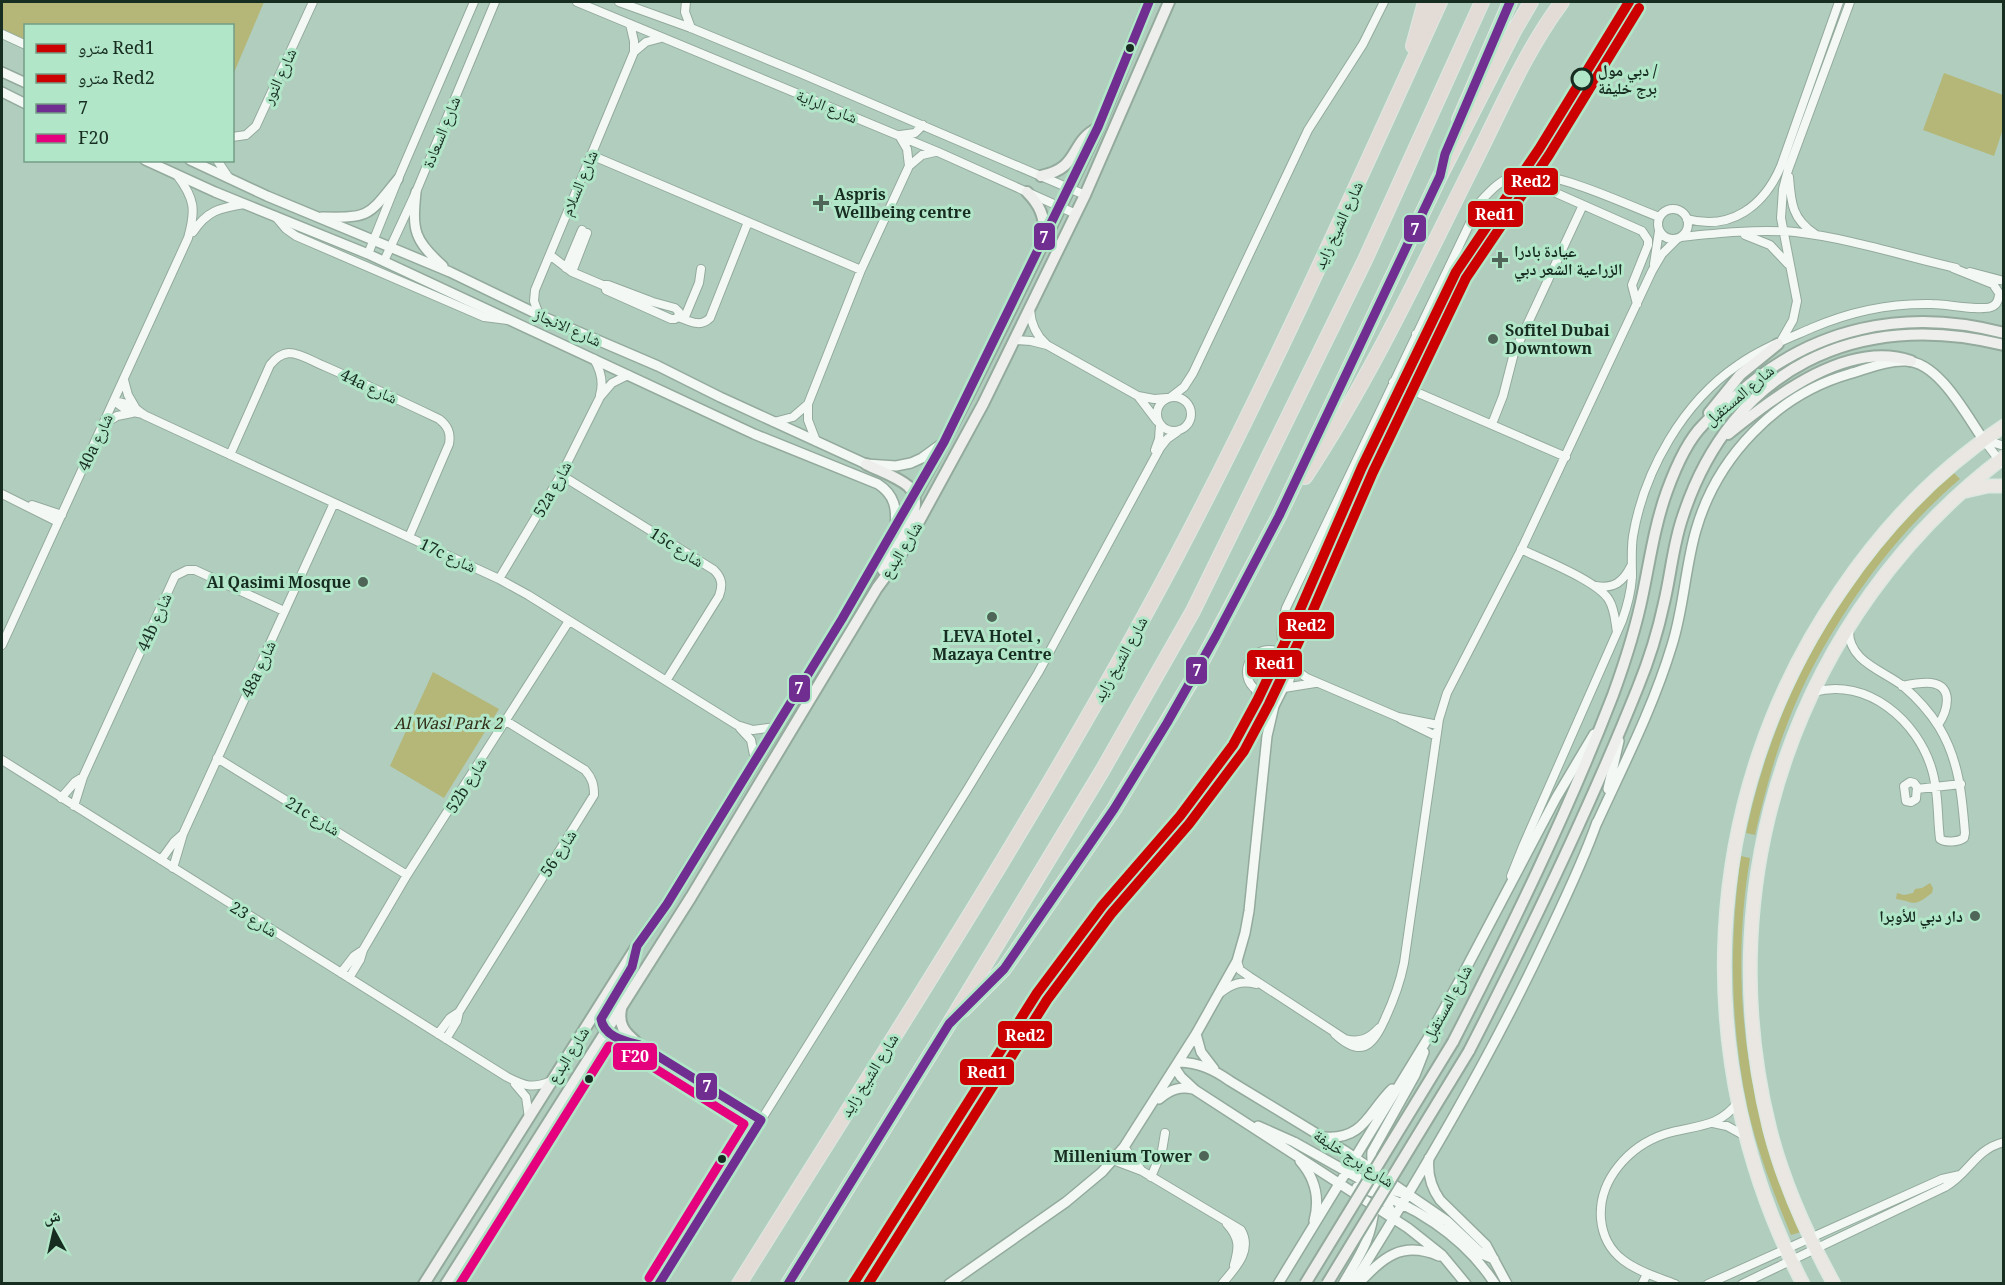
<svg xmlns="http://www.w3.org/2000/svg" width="2005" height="1285" font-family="Georgia,'Noto Naskh Arabic',serif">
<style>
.green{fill:#b4b778}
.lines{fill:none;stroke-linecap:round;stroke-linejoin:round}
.minor-casing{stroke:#93aa9d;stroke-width:10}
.tertiary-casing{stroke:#93aa9d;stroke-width:12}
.secondary-casing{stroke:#93aa9d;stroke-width:14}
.primary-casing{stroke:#dce8e1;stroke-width:15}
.motorway-casing{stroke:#dce8e1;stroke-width:16}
.minor{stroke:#f3f8f5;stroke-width:8}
.tertiary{stroke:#f3f8f5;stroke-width:9}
.secondary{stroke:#eeefec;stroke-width:10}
.primary{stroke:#eae7e2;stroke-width:12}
.motorway{stroke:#e3dcd6;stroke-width:14}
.secondary-bridge-casing{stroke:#93aa9d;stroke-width:14;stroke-linecap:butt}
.secondary-bridge{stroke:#eeefec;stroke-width:10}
.bus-1-casing{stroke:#b1e7c8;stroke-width:14}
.bus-2-casing{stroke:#b1e7c8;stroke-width:14}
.bus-1{stroke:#6f2e90;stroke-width:9}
.bus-2{stroke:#e5007d;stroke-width:9}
.metro-1-casing{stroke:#b1e7c8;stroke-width:15}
.metro-2-casing{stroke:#b1e7c8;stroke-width:15}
.metro-1{stroke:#c00;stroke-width:10}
.metro-2{stroke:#c00;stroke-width:10}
.bus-dot{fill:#182d22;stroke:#b1e7c8;stroke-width:2}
.stop-dot{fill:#b1e7c8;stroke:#182d22;stroke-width:3}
.poi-dot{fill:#4e6558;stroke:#b1e7c8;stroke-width:2}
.labels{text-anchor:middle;stroke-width:6;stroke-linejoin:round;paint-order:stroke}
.stop-label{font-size:16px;font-weight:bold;fill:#182d22;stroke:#b1e7c8;text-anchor:start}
.street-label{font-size:16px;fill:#182d22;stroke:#b1e7c8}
.poi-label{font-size:16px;font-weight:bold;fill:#182d22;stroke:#b1e7c8;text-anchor:start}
.park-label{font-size:16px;font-style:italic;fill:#322e17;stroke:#b1e7c8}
.line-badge{stroke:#b1e7c8;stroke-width:2}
.badge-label{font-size:16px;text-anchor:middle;font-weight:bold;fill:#fff}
</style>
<rect width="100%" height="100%" fill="#b1cdbd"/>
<path class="green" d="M2 2H264L233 75 232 26H26L25 43 2 33Z
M1944 73 2003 95V129L1994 156 1923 130Z
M1953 472 1960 479C1895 534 1838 613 1801 691 1780 736 1766 786 1755 835L1746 833C1775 693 1847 567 1953 472Z
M433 672 499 709 444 798 390 766Z
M1741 856 1750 858C1729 983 1746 1117 1801 1232L1791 1235C1774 1194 1758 1153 1748 1110 1730 1027 1729 940 1741 856Z
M1930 883 1933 888 1932 893C1912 908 1916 902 1896 899L1897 893 1904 895 1913 893 1915 889 1922 888Z"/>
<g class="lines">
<g class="minor-casing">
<path id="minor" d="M577 2 938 152 1076 214
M619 2 691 28 800 73 1085 195
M686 2 685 12 691 28
M2 34 26 45
M634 52 646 42 661 38
M900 135 915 133 923 125
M232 137 246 135 256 126 313 2
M900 137 907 149 909 166
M591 155 861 270
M217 160 229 178
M1789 177C1791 203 1792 219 1815 234
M1658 224a15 15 0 1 1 30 0a15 15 0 1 1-30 0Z
M275 216 286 229 296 236 484 317 508 320
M1687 219C1731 231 1764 206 1781 166L1839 2
M193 232C207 211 219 208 244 204
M1745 235 1770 245 1788 264
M1681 237C1718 233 1758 229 1795 232 1848 238 1904 256 1956 268
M368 254 398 179 474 2
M550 255 572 272 605 286
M384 261 416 192 495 2
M1654 264 1659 231
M566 268 582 230
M572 272 587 233
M1970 272 2004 281
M605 285H608L653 302 675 308 679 312 678 317 675 319H671L606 290Z
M1030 310C1031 324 1036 335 1046 344
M539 315 534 301 535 290 634 52V41L630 24
M678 317C690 321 700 328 710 318L748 222
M684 319 699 283 701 269
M1416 334 1423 331 1431 324 1501 204C1511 192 1521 182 1538 185L1642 231 1648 240V245L1632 285 1637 304
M1014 340 1031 341 1047 345 1138 396 1154 399 1167 398
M1781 341 1793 320 1797 301 1781 218 1783 189 1788 170 1850 2
M594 359C601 371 604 382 600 395
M124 380 128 395 135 407
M1393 382 1566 457
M1138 396 1157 421
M1157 414a17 17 0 1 1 34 0a17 17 0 1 1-34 0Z
M1171 397 1184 387 1193 373 1308 130 1363 44 1384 2
M114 401 131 405 144 415 499 579 528 595 737 725 753 730 776 727
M114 401 128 411 143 414
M774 422 793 417 808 404
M104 424 117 416 132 413
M1492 424 1503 396 1514 353 1583 205
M1983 439 2002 464
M1985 440 2004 446
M816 441 808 420V404L861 270 909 166 922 155 935 152
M1155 450 1159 439 1160 425
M230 455 270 365C275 359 280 354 289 353 300 353 314 362 324 366 363 383 401 401 439 419 448 426 451 433 449 444L409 537
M561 475 714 570C722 578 723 585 719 596L666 681
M2 494 58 522
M32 505 62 515
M1521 549C1543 560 1598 581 1609 600 1615 610 1615 621 1617 632
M499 579 561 475 600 397 612 383 628 375
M1596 586C1614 589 1623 582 1631 566
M2 645 188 238C196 210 195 199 177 175
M1247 672a22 22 0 1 1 44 0a22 22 0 1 1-44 0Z
M1286 658C1280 639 1280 626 1286 608L1480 202C1491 190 1501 179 1517 175 1548 167 1627 205 1659 217
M1290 666 1307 678 1398 717 1438 725
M1902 686C1912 684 1922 682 1931 683 1955 686 1947 712 1938 725
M1284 688 1315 683
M1814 692C1867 677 1918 721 1932 770 1939 793 1937 816 1940 839 1946 843 1958 842 1964 838L1965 833C1962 795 1959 760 1939 727 1929 711 1917 698 1903 686 1882 670 1848 661 1849 630
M1401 719 1436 736
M740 728 751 740 755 760
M217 758 407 875
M2 760 507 1077C525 1086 532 1089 551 1081
M1910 782 1914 783 1917 787 1916 799 1911 802 1906 801 1904 786Z
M1917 789 1961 784
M61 798 75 782 83 777
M74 806 83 777 175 576 187 570H195L284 611
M161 860 174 842 183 834
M173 868 183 834 334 503
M1511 876 1523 846 1622 621C1627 607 1631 592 1632 577 1632 563 1631 549 1633 536 1644 471 1683 402 1738 365 1760 349 1787 339 1812 328 1849 312 1891 303 1932 304 1947 304 1979 311 1991 307 1997 305 1999 299 1999 293L1993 284 1953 268
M1237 961 1240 970 1250 977 1345 1039C1359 1043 1369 1039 1379 1028
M341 973 354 956 363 950
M349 978 360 960 363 950 407 875 569 621
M1220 993C1232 984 1241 980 1256 984
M438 1034 450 1018 459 1012
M1335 1034C1360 1057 1372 1048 1384 1021 1393 1002 1400 983 1404 963L1439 719 1447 693 1522 548 1652 271 1662 254 1677 239
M446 1039 457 1021 459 1012 594 795C594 784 592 778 585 770L506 721
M640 1045 761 1120
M515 1084 526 1097 529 1118
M1713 1123 1727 1126 1747 1137
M1124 1147 1141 1170
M1113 1160 1142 1171 1241 1230C1253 1251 1235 1268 1222 1284
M1151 1177 1162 1151 1165 1133
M1227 1224C1240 1238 1239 1248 1234 1265
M659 1284 967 790 1038 673 1160 448 1167 439 1177 432
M1642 1284 1647 1274
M1675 1284C1641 1271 1605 1262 1601 1219 1598 1180 1629 1146 1665 1134 1694 1125 1718 1129 1738 1102
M1708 1284 1942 1179 1960 1175
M1742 1284 1945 1187C1970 1173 1974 1150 2004 1142"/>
</g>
<g class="tertiary-casing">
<path id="tertiary" d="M2 72 26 83
M2 92 26 104
M145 160 215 192 368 254 754 434 878 484C895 495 897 509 895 528
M190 160 267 196 450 272 539 315 658 366 720 397 866 464 896 466 911 463 922 458 944 442
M416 192C412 231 414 240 443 266
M322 217C371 218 368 216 398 179
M1257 692 1264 709 1267 725
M1608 789 1619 741
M1596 825C1623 766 1653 708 1672 645 1684 607 1685 568 1696 530 1717 457 1776 395 1849 374 1867 369 1887 360 1906 361 1939 362 1966 415 1983 439
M1196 1034 1201 1052 1214 1069
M1179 1062C1199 1063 1213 1069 1230 1081L1345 1151 1447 1221 1482 1254 1494 1259
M1175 1068 1181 1077 1195 1090 1408 1228 1442 1255 1466 1284
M1159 1099C1170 1090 1179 1086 1193 1089
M1258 1126 1294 1142 1369 1184 1402 1193
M1325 1137C1364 1140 1369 1111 1392 1089
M1429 1158C1427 1174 1431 1187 1440 1200L1486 1245 1507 1284
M1300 1161C1315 1178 1320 1199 1314 1221
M1357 1187C1411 1202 1464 1236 1495 1284
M1394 1218C1385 1198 1370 1174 1372 1152L1415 1075 1424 1052
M949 1284 1066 1202 1102 1172 1124 1147 1196 1034 1237 961 1245 933 1249 911 1267 736 1274 706 1282 690
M1278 1284 1428 1038 1461 978 1556 798 1594 734
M1343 1284C1359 1256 1372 1239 1374 1207
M1353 1284C1423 1172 1490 1058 1546 939 1564 901 1583 862 1597 822
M1358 1284C1383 1258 1401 1240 1439 1256"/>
</g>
<g class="secondary-casing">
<path id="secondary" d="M1041 176C1081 168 1069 142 1098 128
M1027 192C1040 205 1044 216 1045 234
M1709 413 1740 375 1778 344
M1728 434C1775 397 1847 339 1911 361
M866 464C879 471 896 476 908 486 930 506 894 550 883 570
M624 979 602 1016 601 1024 608 1032 640 1045
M621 1009C618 1024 624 1032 635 1041
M1453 1042C1511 929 1567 814 1613 695 1625 662 1636 628 1643 593 1650 559 1655 524 1667 491 1675 469 1686 442 1703 425 1713 414 1725 405 1737 395 1812 327 1906 307 2004 333
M1469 1051C1530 932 1588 812 1638 687 1649 660 1658 631 1664 603 1671 574 1673 544 1683 516 1731 369 1857 308 2004 345
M424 1284 637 946 667 904C760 751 860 600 945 440 998 339 1048 234 1097 130 1116 88 1131 44 1149 2
M446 1284 691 897 877 588 899 558 983 404 1085 195 1169 2"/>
</g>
<g class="primary-casing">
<path id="primary" d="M1966 491 1988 486H2004
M1803 1284C1687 1062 1699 796 1841 590 1885 525 1939 469 2004 426
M1834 1284C1807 1235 1784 1184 1770 1130 1707 879 1797 614 2004 457"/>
</g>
<g class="motorway-casing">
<path id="motorway" d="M1413 46 1425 2
M1459 120 1510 2
M1305 477C1371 377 1422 267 1475 161 1502 107 1526 50 1562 2
M963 1010 1004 969 1114 809 1192 680 1279 516 1440 176 1514 31 1531 2
M739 1284C888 1045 1043 808 1175 559 1271 377 1355 189 1440 2
M788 1284 949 1024 1102 771 1193 611 1365 260 1482 2"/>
</g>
<use href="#minor" class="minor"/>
<use href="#tertiary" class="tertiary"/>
<use href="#secondary" class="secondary"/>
<use href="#primary" class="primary"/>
<use href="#motorway" class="motorway"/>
<g class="secondary-bridge-casing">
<path id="secondary-bridge" d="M1305 1284 1453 1042
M1327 1284 1469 1051"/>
</g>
<use href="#secondary-bridge" class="secondary-bridge"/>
<g class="bus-1-casing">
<path id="bus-1" d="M659 1284 761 1120 640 1045C625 1041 604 1037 601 1019L632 967 637 946 667 904 842 619 944 442 1098 127 1149 2
M788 1284 949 1024 1004 969 1114 809 1167 723 1216 636 1279 516 1440 176 1445 154 1510 2"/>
</g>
<g class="bus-2-casing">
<path id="bus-2" d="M460 1284 609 1046 635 1056 744 1124 649 1278"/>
</g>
<use href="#bus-1" class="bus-1"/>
<use href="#bus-2" class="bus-2"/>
<g class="metro-1-casing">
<path id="metro-1" d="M853 1284 1037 993 1102 906 1180 816 1233 745 1258 699 1296 619 1362 467 1456 272 1539 149 1629 2"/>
</g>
<g class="metro-2-casing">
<path id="metro-2" d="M868 1284 1047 1000 1111 914 1189 824 1244 751 1269 704 1307 624 1373 472 1466 278 1549 155 1639 8"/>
</g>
<use href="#metro-1" class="metro-1"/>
<use href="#metro-2" class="metro-2"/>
</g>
<g class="bus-dot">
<circle cx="1130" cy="48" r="5"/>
<circle cx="589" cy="1079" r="5"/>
<circle cx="722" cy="1159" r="5"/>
</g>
<circle class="stop-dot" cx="1582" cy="79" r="10"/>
<g class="poi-dot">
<path d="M818 194h6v6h6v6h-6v6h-6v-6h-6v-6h6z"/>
<path d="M1497 251h6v6h6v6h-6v6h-6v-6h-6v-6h6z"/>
<circle cx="1493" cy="339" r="6"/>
<circle cx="363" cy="582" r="6"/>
<circle cx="992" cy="617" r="6"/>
<circle cx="1975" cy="916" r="6"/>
<circle cx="1204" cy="1156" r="6"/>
</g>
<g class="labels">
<g class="stop-label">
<text x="1598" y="76">دبي مول /<tspan x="1598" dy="18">برج خليفة</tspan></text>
</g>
<g class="street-label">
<text transform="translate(279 76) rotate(-65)" y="6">شارع النور</text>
<text transform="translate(827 106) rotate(22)" y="6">شارع الراية</text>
<text transform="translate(441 132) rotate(-68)" y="6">شارع السعادة</text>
<text transform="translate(579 183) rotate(-67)" y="6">شارع السلام</text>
<text transform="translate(1338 225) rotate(-65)" y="6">شارع الشيخ زايد</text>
<text transform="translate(568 327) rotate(24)" y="6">شارع الانجاز</text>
<text transform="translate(369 386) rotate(25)" y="6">44a شارع</text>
<text transform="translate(1739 395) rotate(-40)" y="6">شارع المستقبل</text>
<text transform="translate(95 442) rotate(-65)" y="6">40a شارع</text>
<text transform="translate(552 489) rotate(-61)" y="6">52a شارع</text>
<text transform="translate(677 547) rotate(32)" y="6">15c شارع</text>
<text transform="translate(901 550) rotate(-58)" y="6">شارع البدع</text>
<text transform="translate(448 555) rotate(25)" y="6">17c شارع</text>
<text transform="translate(154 622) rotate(-66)" y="6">44b شارع</text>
<text transform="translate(1120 659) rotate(-61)" y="6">شارع الشيخ زايد</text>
<text transform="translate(258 669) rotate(-65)" y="6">48a شارع</text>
<text transform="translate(466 785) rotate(-58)" y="6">52b شارع</text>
<text transform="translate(313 816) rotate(31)" y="6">21c شارع</text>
<text transform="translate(558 853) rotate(-57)" y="6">شارع 56</text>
<text transform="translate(254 919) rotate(32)" y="6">شارع 23</text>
<text transform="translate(1447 1003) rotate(-61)" y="6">شارع المستقبل</text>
<text transform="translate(568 1055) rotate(-58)" y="6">شارع البدع</text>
<text transform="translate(869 1075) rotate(-58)" y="6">شارع الشيخ زايد</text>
<text transform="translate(1354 1158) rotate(33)" y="6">شارع برج خليفة</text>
</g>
<g class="poi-label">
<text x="834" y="200">Aspris<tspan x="834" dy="18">Wellbeing centre</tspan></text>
<text x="1514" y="257">عيادة بادرا<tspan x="1514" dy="18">الزراعية الشعر دبي</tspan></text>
<text x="1505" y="336">Sofitel Dubai<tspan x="1505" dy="18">Downtown</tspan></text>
<text x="351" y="588" text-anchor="end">Al Qasimi Mosque</text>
<text x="992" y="642" text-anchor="middle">LEVA Hotel ,<tspan x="992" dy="18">Mazaya Centre</tspan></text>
<text x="1963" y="922" text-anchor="end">دار دبي للأوبرا</text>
<text x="1192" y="1162" text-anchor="end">Millenium Tower</text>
</g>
<g class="park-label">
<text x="448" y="729">Al Wasl Park 2</text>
</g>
</g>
<g class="line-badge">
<rect x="1503" y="167" width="56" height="29" rx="6" fill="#c00"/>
<rect x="1467" y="200" width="57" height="28" rx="6" fill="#c00"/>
<rect x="1403" y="214" width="24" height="29" rx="6" fill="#6f2e90"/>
<rect x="1033" y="222" width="23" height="29" rx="6" fill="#6f2e90"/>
<rect x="1278" y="611" width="57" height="29" rx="6" fill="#c00"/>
<rect x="1246" y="649" width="57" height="29" rx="6" fill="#c00"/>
<rect x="1185" y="656" width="23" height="29" rx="6" fill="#6f2e90"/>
<rect x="788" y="674" width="23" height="29" rx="6" fill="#6f2e90"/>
<rect x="997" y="1020" width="56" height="29" rx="6" fill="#c00"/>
<rect x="612" y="1042" width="46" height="29" rx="6" fill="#e5007d"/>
<rect x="959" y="1058" width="56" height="28" rx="6" fill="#c00"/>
<rect x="695" y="1072" width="23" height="29" rx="6" fill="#6f2e90"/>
</g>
<g class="badge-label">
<text x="1531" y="187">Red2</text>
<text x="1495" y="220">Red1</text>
<text x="1415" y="235">7</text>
<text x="1044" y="243">7</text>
<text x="1306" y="631">Red2</text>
<text x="1275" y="669">Red1</text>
<text x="1197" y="676">7</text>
<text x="799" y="694">7</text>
<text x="1025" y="1041">Red2</text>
<text x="635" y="1062">F20</text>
<text x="987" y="1078">Red1</text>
<text x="707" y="1092">7</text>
</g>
<rect width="2005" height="1285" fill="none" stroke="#182d22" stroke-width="6"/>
<rect x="24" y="24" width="210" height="138" fill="#b1e7c8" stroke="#749d86" stroke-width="1.5"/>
<rect x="36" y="44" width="30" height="9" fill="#cc0000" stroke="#749d86" stroke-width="1.5"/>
<text x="78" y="54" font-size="18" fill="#182d22">مترو Red1</text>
<rect x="36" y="74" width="30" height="9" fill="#cc0000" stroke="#749d86" stroke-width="1.5"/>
<text x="78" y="84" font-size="18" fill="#182d22">مترو Red2</text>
<rect x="36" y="104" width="30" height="9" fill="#6f2e90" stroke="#749d86" stroke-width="1.5"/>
<text x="78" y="114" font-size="18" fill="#182d22">7</text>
<rect x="36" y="134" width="30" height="9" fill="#e5007d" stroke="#749d86" stroke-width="1.5"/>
<text x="78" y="144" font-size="18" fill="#182d22">F20</text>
<g transform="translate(54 1231) rotate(352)" stroke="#b1e7c8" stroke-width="4.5" paint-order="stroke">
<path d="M0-4.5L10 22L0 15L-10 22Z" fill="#182d22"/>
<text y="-9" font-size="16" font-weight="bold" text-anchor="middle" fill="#182d22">ش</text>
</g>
</svg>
